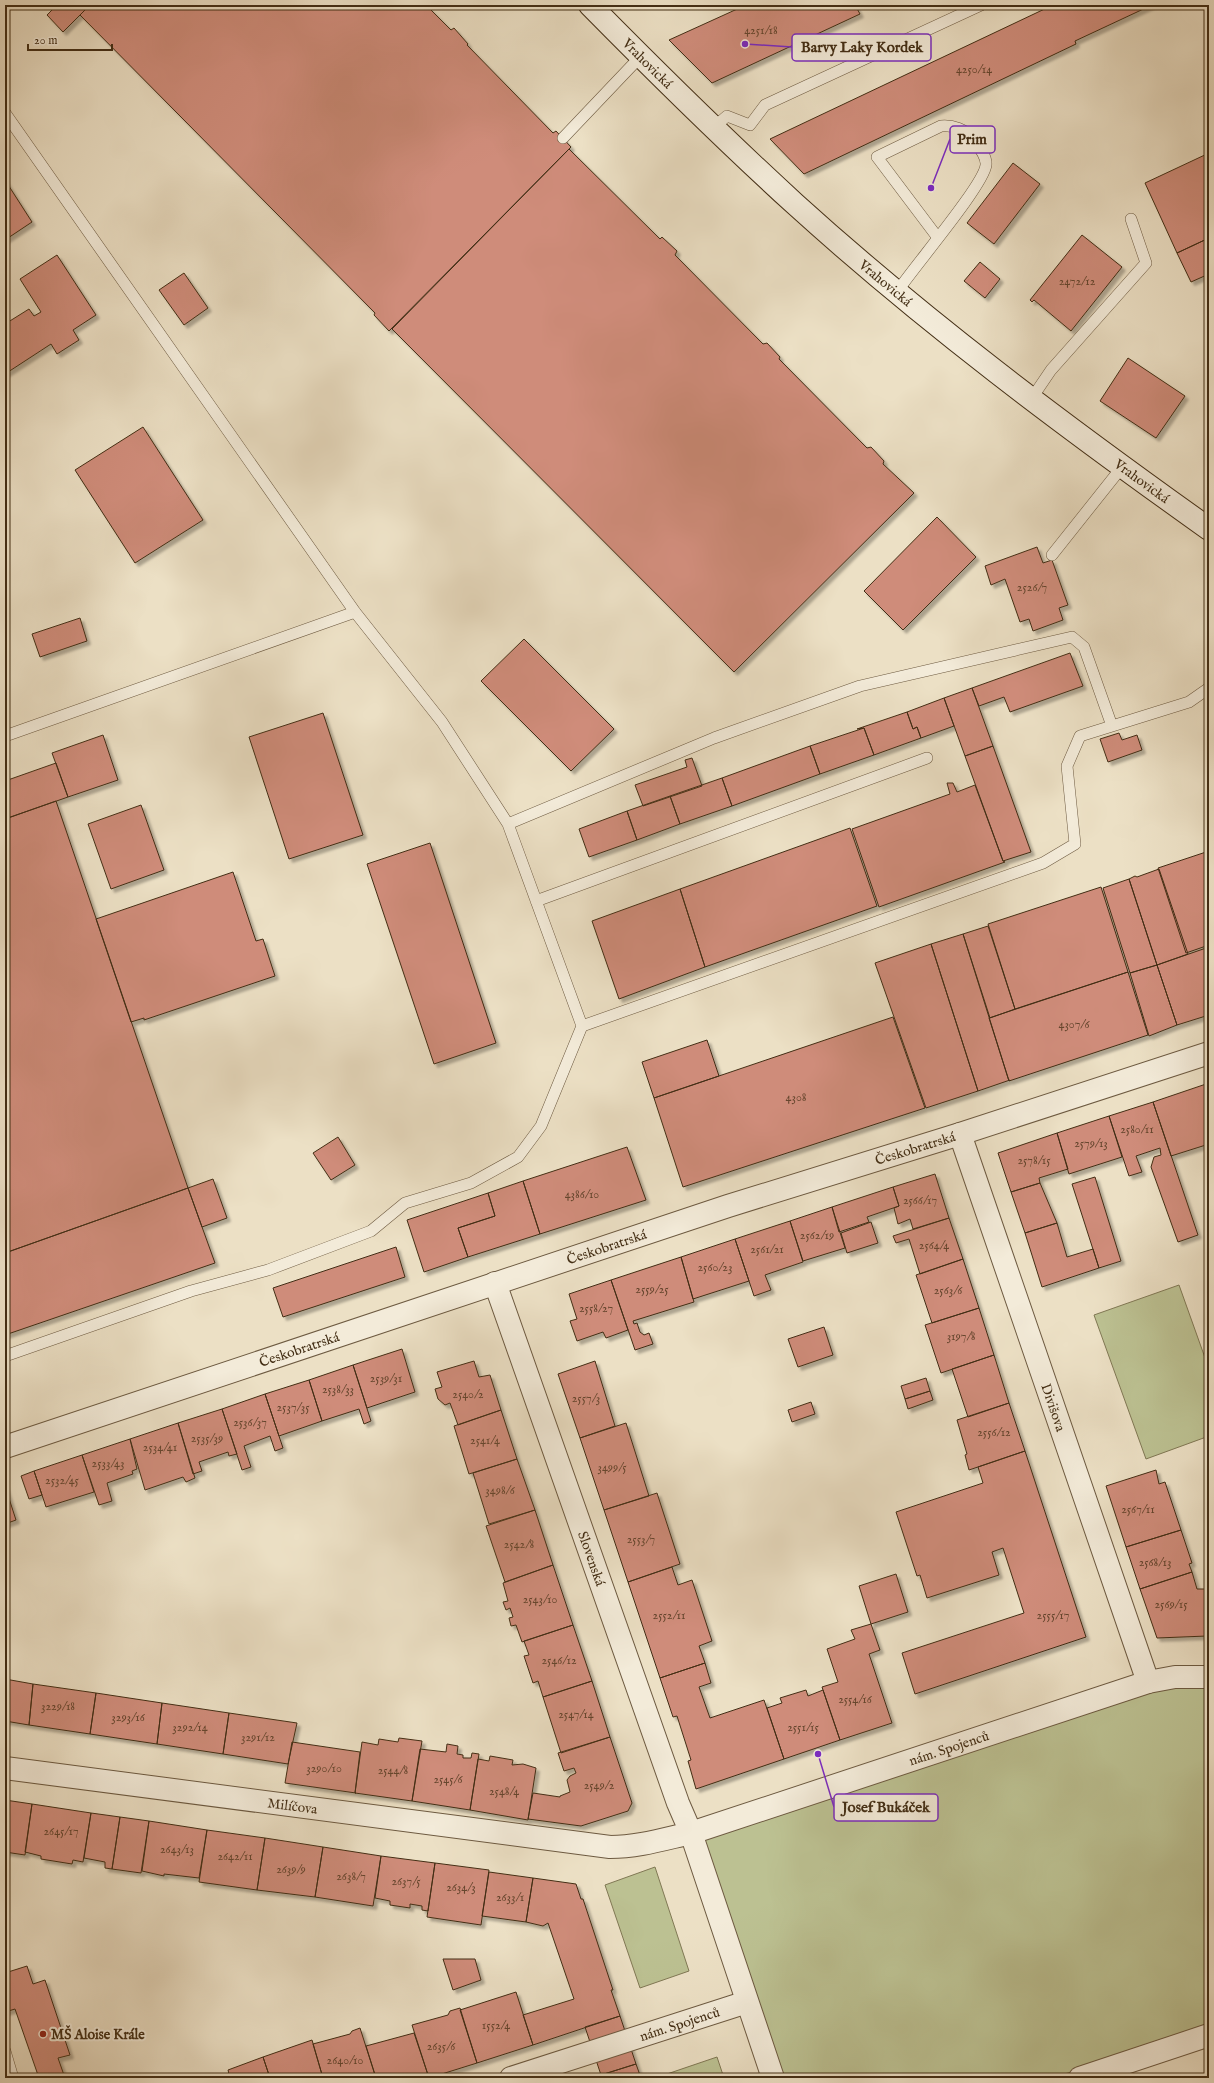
<svg xmlns="http://www.w3.org/2000/svg" width="1214" height="2083" font-family="'IM FELL English',serif">
<style>
.green{fill:#bcc192;stroke:#807854}
.building{fill:#cf8c7a;stroke:#432e15;filter:url(#shadow)}
.lines{fill:none;stroke-linecap:round;stroke-linejoin:round}
.lane-casing{stroke:#6d5a41;stroke-width:12}
.street-casing{stroke:#6d5a41;stroke-width:24}
.secondary-casing{stroke:#432e15;stroke-width:24}
.lane{stroke:#f3ebd9;stroke-width:11}
.street{stroke:#f3ebd9;stroke-width:22}
.secondary{stroke:#f3ebd9;stroke-width:22}
.poi-dot{fill:#8f2418;stroke:#f3ebd9;stroke-width:1.5}
.labels{text-anchor:middle;stroke-width:4;stroke-linejoin:round;paint-order:stroke}
.number-label{font-size:12px;fill:#66462e}
.street-label{font-size:14px;fill:#432e15;stroke:#f3ebd9}
.poi-label{font-size:14px;font-weight:bold;fill:#432e15;stroke:#f3ebd9;text-anchor:start}
.leader{fill:none;stroke:#7b2cbf;stroke-width:1.5}
.callout-dot{fill:#7b2cbf;stroke:#f3ebd9;stroke-width:1.5}
.callout{fill:#f3ebd9;stroke:#7b2cbf;stroke-width:1.5}
.callout-label{font-size:15px;text-anchor:middle;font-weight:bold;fill:#432e15}
</style>
<defs>
<filter id="shadow"><feDropShadow dx="3.5" dy="3.5" stdDeviation="1" flood-color="#0004"/></filter>
</defs>
<rect width="100%" height="100%" fill="#ece0c5"/>
<filter id="stains"><feTurbulence type="fractalNoise" baseFrequency=".005" numOctaves="4"/><feColorMatrix values="0 0 0 0 .2 0 0 0 0 .09 0 0 0 0 .02 0 0 0 .5 -.17"/></filter>
<radialGradient id="worn" r=".72"><stop offset=".6" stop-color="#630" stop-opacity="0"/><stop offset="1" stop-color="#630" stop-opacity=".3"/></radialGradient>
<path class="green" d="M1179 1285 1209 1369V1436L1146 1459 1094 1315Z
M1209 1685V2028L1052 2078H777L699 1839 1161 1688Z
M655 1867 689 1971 640 1988 605 1885Z
M717 2057 724 2078H666L664 2075Z"/>
<path class="building" d="M57 5H90L63 32 47 15Z
M90 5H426L451 30 454 28 468 44 467 45 553 133 556 131 571 147 389 331 374 315 375 313 80 15Z
M746 5H855L860 14 712 83 669 40Z
M1053 5H1152L1075 41 1076 44 804 174 770 139Z
M569 149 660 239 662 237 677 251 675 255 763 344 767 343 780 357 779 359 867 448 871 447 884 461 883 464 914 493 734 672 392 329Z
M1209 153V238L1177 253 1145 183Z
M1013 163 1040 184 994 244 967 223Z
M5 180 32 222 5 240Z
M1082 235 1122 267 1071 331 1034 300 1032 302 1030 300Z
M1209 238V274L1191 282 1177 253Z
M57 255 96 315 73 330 79 340 57 354 51 344 5 374V324L29 309 34 316 41 312 20 279Z
M980 262 1000 279 985 298 964 281Z
M184 273 208 308 184 325 159 290Z
M1128 358 1185 396 1156 438 1100 401Z
M143 427 203 520 135 563 75 470Z
M937 517 976 557 903 630 864 591Z
M1037 547 1043 563 1052 560 1068 605 1059 608 1063 620 1033 631 1029 619 1020 622 1005 579 991 585 985 566Z
M80 618 87 641 40 657 32 634Z
M524 639 614 729 571 771 481 681Z
M1070 653 1083 686 1010 712 1004 697 979 706 972 688Z
M972 688 993 746 965 756 944 698Z
M944 698 954 726 921 738 917 727 913 729 907 712Z
M907 712 913 729 917 727 921 738 874 755 864 728 857 729Z
M323 713 363 835 289 859 249 737Z
M864 728 874 755 820 774 810 746Z
M1119 733 1122 740 1137 735 1142 750 1108 762 1100 739Z
M103 735 118 780 68 797 52 753Z
M810 746 820 774 732 806 722 778Z
M993 746 1031 852 1003 861 965 756Z
M692 758 702 786 643 806 635 785 687 767 685 760Z
M56 763 68 797 5 819V781Z
M722 778 732 806 680 824 670 796Z
M947 783H953L957 792 975 785 1003 861 1005 862 879 907 852 829 950 794Z
M670 796 680 824 637 840 627 811Z
M56 801 188 1188 5 1253V819Z
M141 805 164 870 111 889 88 824Z
M627 811 637 840 589 857 579 829Z
M850 828 877 906 705 967 680 889Z
M430 843 496 1043 434 1064 367 864Z
M1209 851V945L1186 953 1158 868Z
M1159 869 1188 954 1157 965 1129 879 1135 876 1137 877Z
M233 872 256 941 263 939 275 976 144 1020V1018L131 1022 96 919Z
M1129 879 1157 965 1130 973 1103 888Z
M1101 887 1128 972 1015 1009 988 924Z
M680 889 705 967 619 999 592 921Z
M988 926 1015 1009 990 1018 963 934Z
M963 934 1009 1081 1010 1080 978 1091 931 944Z
M931 944 978 1091 926 1108 875 963Z
M1209 947V1015L1177 1025 1157 965Z
M1157 965 1177 1025 1149 1036 1130 973Z
M1128 972 1148 1035 1009 1081 989 1018Z
M893 1017 925 1108 683 1187 654 1098Z
M707 1040 719 1076 654 1098 642 1062Z
M1209 1083V1144L1171 1156 1153 1102Z
M1153 1102 1198 1235 1178 1242 1151 1167 1154 1157 1161 1155 1160 1148 1136 1156 1142 1172 1129 1176 1109 1116Z
M1109 1116 1122 1157 1069 1174 1057 1133Z
M1057 1133 1068 1169 1039 1178 1040 1183 1011 1192 998 1153Z
M338 1137 355 1165 331 1180 313 1153Z
M627 1147 646 1200 540 1234 523 1181Z
M935 1174 949 1218 913 1229 910 1219 898 1224 894 1208 899 1206 893 1187Z
M1095 1177 1121 1261 1099 1268 1072 1184Z
M213 1179 227 1218 202 1227 188 1188Z
M523 1181 540 1234 468 1257 458 1228 495 1216 488 1193Z
M1040 1183 1057 1223 1025 1233 1011 1192Z
M893 1187 899 1206 867 1217 869 1222 839 1232 832 1207Z
M188 1188 215 1263 5 1335V1253Z
M488 1193 495 1216 458 1228 468 1257 424 1272 407 1220Z
M832 1207 845 1248 803 1261 790 1221Z
M949 1218 963 1259 920 1274 909 1239 896 1243 893 1236Z
M790 1221 803 1262 765 1275 771 1290 754 1296 735 1239Z
M871 1222 878 1243 847 1253 841 1233Z
M1057 1223 1067 1257 1093 1249 1099 1268 1042 1287 1025 1233Z
M735 1239 749 1281 693 1299 681 1257Z
M396 1247 405 1277 283 1317 273 1288Z
M681 1257 694 1302 633 1321 634 1324 637 1323 640 1332 644 1335 649 1333 653 1344 635 1350 611 1280Z
M963 1259 979 1308 932 1323 916 1275Z
M611 1280 628 1330 606 1338 603 1332 577 1341 570 1321 577 1319 569 1294Z
M979 1308 994 1355 941 1373 925 1325Z
M824 1327 833 1355 798 1367 788 1339Z
M402 1349 415 1392 367 1408 353 1365Z
M994 1355 1009 1403 968 1417 952 1369Z
M474 1361 479 1377 490 1375 501 1410 458 1425 450 1403 445 1405 438 1399 435 1389 442 1387 437 1372Z
M595 1361 615 1426 580 1438 558 1374Z
M353 1365 371 1421 364 1424 359 1409 322 1421 309 1380Z
M926 1378 930 1391 905 1399 901 1386Z
M309 1380 322 1421 279 1436 265 1394Z
M930 1391 933 1400 908 1409 905 1399Z
M265 1394 283 1448 275 1451 270 1436 244 1446 251 1467 242 1470 222 1409Z
M811 1402 815 1414 792 1422 788 1410Z
M1009 1403 1025 1451 969 1470 965 1455 967 1454 957 1420Z
M222 1409 237 1454 229 1456 228 1452 199 1462 202 1471 193 1474 178 1423Z
M501 1410 517 1459 469 1474 454 1426Z
M178 1423 195 1478 186 1482 183 1477 145 1490 130 1439Z
M626 1423 649 1496 604 1510 580 1438Z
M130 1439 137 1469 132 1471 133 1474 107 1483 112 1501 99 1505 82 1455Z
M1025 1451 1086 1637 915 1694 902 1653 1024 1613 1003 1548 992 1552 999 1575 927 1598 920 1575 917 1576 896 1512 983 1483 978 1467Z
M82 1455 94 1492 46 1507 34 1471Z
M517 1459 535 1510 489 1524 473 1473Z
M1156 1470 1159 1484 1165 1482 1181 1530 1126 1547 1106 1486Z
M34 1471 42 1495 29 1499 21 1476Z
M5 1486 16 1520 5 1524Z
M657 1493 680 1564 628 1582 604 1510Z
M535 1510 553 1565 505 1582 486 1526Z
M1181 1530 1192 1563 1189 1564 1192 1572 1140 1589 1126 1547Z
M553 1565 573 1625 522 1642 516 1625 511 1626 509 1618 513 1617 510 1608 506 1610 503 1602 508 1601 503 1583Z
M672 1567 678 1585 692 1580 712 1641 699 1646 705 1663 660 1678 628 1582Z
M1192 1572 1197 1589H1209L1207 1636 1157 1638 1140 1589Z
M896 1574 908 1612 871 1624 859 1586Z
M871 1624 880 1650 869 1654 892 1723 840 1740 822 1687 838 1682 827 1649 855 1639 851 1630Z
M573 1625 592 1681 543 1697 538 1681 533 1683 524 1656 529 1655 524 1641Z
M705 1663 711 1683 699 1687 710 1718 764 1700 784 1759 696 1789 688 1761 691 1760 677 1716 673 1717 660 1678Z
M5 1679 33 1684 29 1725 5 1721Z
M592 1681 610 1737 561 1753 543 1697Z
M33 1684 96 1693 90 1734 29 1725Z
M806 1690 808 1696 823 1690 840 1740 784 1759 767 1708 782 1703 780 1698Z
M96 1693 162 1703 157 1744 90 1734Z
M162 1703 229 1713 223 1754 157 1744Z
M229 1713 297 1723 288 1764 223 1754Z
M610 1737 632 1803 628 1811 581 1826 528 1819 533 1793 560 1797V1796L570 1792 567 1780 570 1776 576 1773 574 1768 564 1771 558 1753Z
M399 1738 422 1741 412 1801 355 1793 362 1742 378 1745 379 1739 398 1742Z
M292 1742 360 1752 355 1793H356L285 1783Z
M447 1744 458 1746 457 1754 463 1755V1758H471L472 1753 479 1754 470 1810 412 1801 420 1749 446 1752Z
M490 1756 513 1760 512 1765 523 1764 536 1768 528 1820 470 1810 478 1759 489 1761Z
M5 1800 32 1804 25 1855 5 1852Z
M32 1804 91 1813 83 1862 73 1860 72 1864 41 1859V1856L25 1852Z
M91 1813 120 1817 112 1869 105 1868V1862L84 1858Z
M120 1817 149 1821 141 1873 112 1869Z
M149 1821 207 1830 199 1878 164 1874V1876L142 1871Z
M207 1830 265 1838 257 1890 199 1882Z
M265 1838 323 1847 315 1897 257 1890Z
M323 1847 381 1856 373 1906 315 1897Z
M381 1856 435 1863 428 1911 422 1910V1906L410 1904V1908L390 1905V1901L375 1898Z
M435 1863 489 1870 481 1925 427 1917Z
M489 1872 533 1878 526 1922 482 1916Z
M533 1878 576 1884 581 1899H583L613 1990H611L620 2016 533 2045 523 2015 574 1999 548 1923 543 1926 526 1922Z
M443 1959H475L481 1980 453 1990Z
M27 1966 33 1984 45 1980 70 2055 58 2058 65 2078H39L15 2009 5 2012V1973Z
M516 1992 533 2045 477 2063 460 2010Z
M460 2008 477 2063 429 2078 412 2025 448 2015 450 2011Z
M620 2016 636 2064 601 2075 585 2027Z
M360 2028 375 2075 366 2078H323L313 2044 350 2034 352 2031Z
M414 2033 429 2078H376L366 2046Z
M312 2040 323 2078H270L263 2057Z
M263 2057 270 2078H230L228 2070Z
M636 2064 641 2078H592L601 2075Z"/>
<g class="lines">
<g class="lane-casing">
<path id="lane" d="M5 113 355 612 442 722 508 824
M713 128 727 116 750 125 765 105 981 5
M563 138 640 57
M897 292C912 269 984 185 986 165 987 156 978 146 973 139 965 129 953 125 941 126L877 157 938 238
M1032 398 1051 370 1146 263 1131 219
M1052 555 1122 467
M1112 726 1084 647 1072 637 860 686 714 738 508 824 582 1026 1043 863 1075 844 1067 766 1080 736 1189 702 1209 688
M5 736 355 612
M536 901 927 758
M5 1356 191 1291 268 1270 371 1231 405 1203 471 1183 518 1157 541 1126 582 1026
M5 2051 13 2078"/>
</g>
<g class="street-casing">
<g id="street">
<path id="s1" d="M960 1134 1148 1682"/>
<path id="s2" d="M495 1283 678 1803 691 1833 773 2078"/>
<path id="s3" d="M5 1447 728 1206 960 1134 1209 1053"/>
<path id="s4" d="M5 1768 610 1847C638 1847 664 1839 691 1833L1148 1682 1175 1677H1209"/>
<path id="s5" d="M511 2078 747 2002"/>
<path d="M1080 2078 1209 2035"/>
</g>
</g>
<g class="secondary-casing">
<g id="secondary">
<path id="s6" d="M590 5C657 73 725 140 795 204 925 322 1066 427 1209 529"/>
</g>
</g>
<use href="#lane" class="lane"/>
<use href="#street" class="street"/>
<use href="#secondary" class="secondary"/>
</g>
<circle class="poi-dot" cx="43" cy="2034" r="4"/>
<g class="labels">
<g class="number-label">
<text x="761" y="34">4251/18</text>
<text x="974" y="73">4250/14</text>
<text x="1077" y="285">2472/12</text>
<text x="1032" y="591">2526/7</text>
<text x="1074" y="1028">4307/6</text>
<text x="796" y="1101">4308</text>
<text x="1137" y="1133">2580/11</text>
<text x="1091" y="1147">2579/13</text>
<text x="1034" y="1164">2578/15</text>
<text x="582" y="1198">4386/10</text>
<text x="920" y="1204">2566/17</text>
<text x="817" y="1239">2562/19</text>
<text x="934" y="1249">2564/4</text>
<text x="767" y="1253">2561/21</text>
<text x="715" y="1271">2560/23</text>
<text x="652" y="1293">2559/25</text>
<text x="948" y="1294">2563/6</text>
<text x="596" y="1312">2558/27</text>
<text x="961" y="1340">3197/8</text>
<text x="386" y="1382">2539/31</text>
<text x="338" y="1393">2538/33</text>
<text x="468" y="1398">2540/2</text>
<text x="586" y="1402">2557/3</text>
<text x="293" y="1411">2537/35</text>
<text x="250" y="1426">2536/37</text>
<text x="994" y="1436">2556/12</text>
<text x="207" y="1442">2535/39</text>
<text x="485" y="1444">2541/4</text>
<text x="160" y="1451">2534/41</text>
<text x="108" y="1467">2533/43</text>
<text x="612" y="1471">3499/5</text>
<text x="62" y="1484">2532/45</text>
<text x="500" y="1494">3498/6</text>
<text x="1138" y="1513">2567/11</text>
<text x="641" y="1543">2553/7</text>
<text x="519" y="1548">2542/8</text>
<text x="1155" y="1566">2568/13</text>
<text x="540" y="1603">2543/10</text>
<text x="1171" y="1608">2569/15</text>
<text x="669" y="1619">2552/11</text>
<text x="1053" y="1619">2555/17</text>
<text x="559" y="1664">2546/12</text>
<text x="855" y="1703">2554/16</text>
<text x="58" y="1710">3229/18</text>
<text x="576" y="1718">2547/14</text>
<text x="128" y="1721">3293/16</text>
<text x="190" y="1731">3292/14</text>
<text x="803" y="1731">2551/15</text>
<text x="258" y="1741">3291/12</text>
<text x="324" y="1772">3290/10</text>
<text x="393" y="1774">2544/8</text>
<text x="448" y="1783">2545/6</text>
<text x="599" y="1789">2549/2</text>
<text x="504" y="1795">2548/4</text>
<text x="61" y="1835">2645/17</text>
<text x="177" y="1853">2643/13</text>
<text x="235" y="1860">2642/11</text>
<text x="291" y="1873">2639/9</text>
<text x="351" y="1880">2638/7</text>
<text x="406" y="1885">2637/5</text>
<text x="461" y="1891">2634/3</text>
<text x="510" y="1901">2633/1</text>
<text x="496" y="2029">1552/4</text>
<text x="441" y="2050">2635/6</text>
<text x="345" y="2064">2640/10</text>
</g>
<g class="street-label">
<text dy="5" stroke="none"><textPath href="#s6" startOffset="82">Vrahovická</textPath></text>
<text dy="5" stroke="none"><textPath href="#s6" startOffset="406">Vrahovická</textPath></text>
<text dy="5" stroke="none"><textPath href="#s6" startOffset="730">Vrahovická</textPath></text>
<text dy="5" stroke="none"><textPath href="#s3" startOffset="958">Českobratrská</textPath></text>
<text dy="5" stroke="none"><textPath href="#s3" startOffset="634">Českobratrská</textPath></text>
<text dy="5" stroke="none"><textPath href="#s3" startOffset="310">Českobratrská</textPath></text>
<text dy="5" stroke="none"><textPath href="#s1" startOffset="289">Divišova</textPath></text>
<text dy="5" stroke="none"><textPath href="#s2" startOffset="292">Slovenská</textPath></text>
<text dy="5" stroke="none"><textPath href="#s4" startOffset="964">nám. Spojenců</textPath></text>
<text dy="5" stroke="none"><textPath href="#s4" startOffset="290">Milíčova</textPath></text>
<text dy="5" stroke="none"><textPath href="#s5" startOffset="177">nám. Spojenců</textPath></text>
</g>
<g class="poi-label">
<text x="51" y="2039">MŠ Aloise Krále</text>
</g>
</g>
<path class="leader" d="M745 44L792 47M931 188L950 139M818 1754L834 1807"/>
<g class="callout-dot">
<circle cx="745" cy="44" r="4"/>
<circle cx="931" cy="188" r="4"/>
<circle cx="818" cy="1754" r="4"/>
</g>
<g class="callout">
<rect x="792" y="34" width="139" height="27" rx="4"/>
<rect x="950" y="126" width="45" height="27" rx="4"/>
<rect x="834" y="1794" width="104" height="27" rx="4"/>
</g>
<g class="callout-label">
<text x="862" y="52">Barvy Laky Kordek</text>
<text x="972" y="144">Prim</text>
<text x="886" y="1812">Josef Bukáček</text>
</g>
<rect width="1214" height="2083" fill="none" stroke="#ece0c5" stroke-width="20"/>
<rect x="6" y="6" width="1202" height="2071" fill="none" stroke="#432e15" stroke-width="2"/>
<rect x="10" y="10" width="1194" height="2063" fill="none" stroke="#432e15"/>
<path d="M28 44v6h84v-6" fill="none" stroke="#432e15" stroke-width="2"/>
<text x="34" y="44" font-size="12" fill="#432e15" stroke="#f3ebd9" stroke-width="3" paint-order="stroke">20 m</text>
<rect width="100%" height="100%" filter="url(#stains)"/>
<rect width="100%" height="100%" fill="url(#worn)"/>
</svg>
